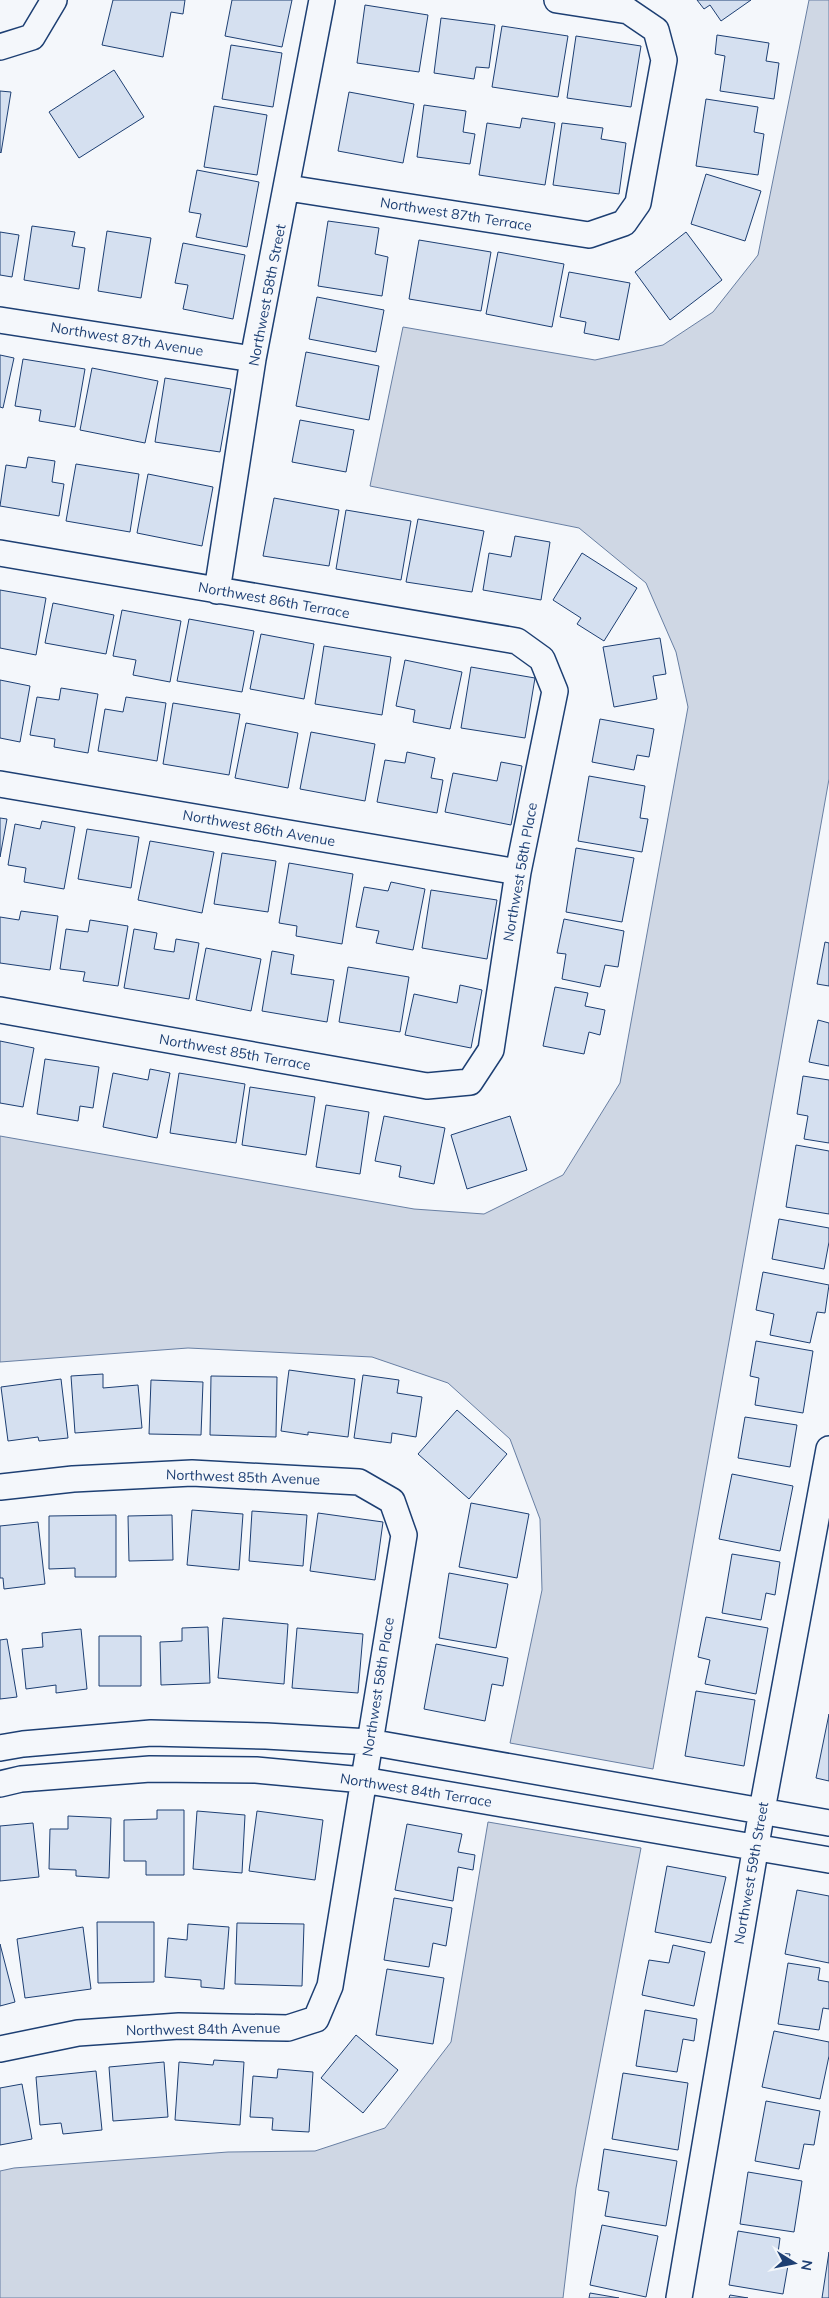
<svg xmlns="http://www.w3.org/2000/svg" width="829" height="2298" font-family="Mulish,sans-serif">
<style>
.water{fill:#cfd7e4;stroke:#687fa3}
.building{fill:#d5e0f0;stroke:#1d3f73}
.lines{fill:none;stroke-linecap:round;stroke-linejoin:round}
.minor-casing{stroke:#1d3f73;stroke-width:28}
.minor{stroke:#f4f7fb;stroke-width:25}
.labels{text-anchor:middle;stroke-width:4;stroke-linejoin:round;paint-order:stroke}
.street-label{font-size:14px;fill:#1d3f73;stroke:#f4f7fb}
</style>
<rect width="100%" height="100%" fill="#f4f7fb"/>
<path class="water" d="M809 0H829V779L653 1769 510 1743 542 1590 540 1519 510 1439 448 1383 372 1357 188 1348 0 1362V1136L414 1209 484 1214 563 1175 620 1083 688 707 676 652 646 583 579 528 370 486 403 327 595 360 663 345 713 312 758 255Z
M488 1822 641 1848 576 2188 563 2298H0V2171L14 2168 228 2152 315 2151 385 2128 451 2042Z"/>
<path class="building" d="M113 0H185L183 14 171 12 163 57 102 45Z
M232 0H292L282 47 225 36Z
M697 0H751L721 21 710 5 704 9Z
M365 5 428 15 419 72 357 63Z
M441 18 495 25 489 68 476 67 474 79 434 73Z
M502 26 568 36 558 97 492 87Z
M717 35 769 43 766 61 779 63 774 99 720 91 725 56 715 54Z
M576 36 641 46 631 107 567 98Z
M231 45 282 53 273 107 222 99Z
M114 70 144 117 79 158 49 112Z
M0 91 11 92 1 153 0 152Z
M349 92 414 104 403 163 338 151Z
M706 99 758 107 754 132 764 134 758 175 696 166Z
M424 105 466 111 463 132 475 134 470 164 417 157Z
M214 106 267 115 257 175 204 167Z
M522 118 555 123 545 185 479 175 487 123 520 128Z
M562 123 603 128 601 139 626 143 619 194 553 185Z
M197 170 259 182 247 247 196 237 201 214 189 212Z
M706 174 761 191 745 241 691 224Z
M328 221 379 228 375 254 388 257 382 296 318 286Z
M32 226 75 232 72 246 85 248 79 289 24 280Z
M107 231 151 238 141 298 98 291Z
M0 232 19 235 12 277 0 275Z
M686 232 722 280 670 320 635 272Z
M419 240 491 252 481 311 409 299Z
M183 243 245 255 233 319 183 309 188 285 175 283Z
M498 252 564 264 552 327 486 314Z
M569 272 630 283 619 340 584 333 586 322 560 317Z
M317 297 384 310 376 352 309 339Z
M306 352 379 366 369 420 296 406Z
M0 355 14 358 3 408 0 407Z
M23 359 85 369 75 427 39 421 41 410 15 406Z
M92 368 158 381 145 443 80 430Z
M165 378 231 389 220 452 155 442Z
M300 420 354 430 346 472 292 462Z
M28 457 55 461 52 482 64 484 59 516 0 506 6 465 26 468Z
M76 464 139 474 130 532 66 521Z
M148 474 213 487 202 546 137 533Z
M274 498 339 510 329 566 263 556Z
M346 510 411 521 401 580 336 569Z
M418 519 484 531 472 592 406 582Z
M515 536 550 542 541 600 483 590 489 553 511 557Z
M582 553 637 588 604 641 577 624 581 618 553 600Z
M0 590 46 598 36 655 0 648Z
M53 603 114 615 106 654 45 643Z
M122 610 181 621 170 682 133 675 136 660 113 656Z
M189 619 254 631 242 692 177 681Z
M261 634 314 644 304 699 250 689Z
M660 638 666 674 653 676 657 699 614 707 603 647Z
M324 646 391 657 382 715 315 704Z
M405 660 462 672 450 729 413 722 415 710 396 706Z
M471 667 535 678 525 738 461 728Z
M0 680 30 686 20 742 0 738Z
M61 688 98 694 88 753 54 747 55 739 30 735 37 697 59 700Z
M126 697 166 703 157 761 98 751 105 709 123 712Z
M173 703 240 714 229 775 163 764Z
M600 719 654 729 649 757 637 755 634 770 592 762Z
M246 723 298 733 288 788 235 778Z
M311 732 375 744 365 801 300 789Z
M407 752 435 758 431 778 443 780 437 813 377 802 385 760 405 763Z
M501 762 522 766 511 825 445 812 453 773 497 781Z
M589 776 645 786 640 818 648 819 642 852 578 841Z
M0 818 7 819 0 857Z
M42 821 75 827 64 889 24 882 26 868 8 865 15 824 40 829Z
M87 829 139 837 131 888 78 879Z
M150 841 214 852 202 913 138 900Z
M576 848 634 858 622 922 566 912Z
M222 853 276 861 268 912 214 904Z
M289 863 353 874 342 944 296 936 297 926 279 923Z
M391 882 425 889 413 950 376 943 379 931 356 927 364 887 388 891Z
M431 890 497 900 487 959 422 948Z
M21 911 58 916 50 970 0 963V917L19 920Z
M564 919 624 931 618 967 605 965 600 987 562 979 566 954 557 953Z
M90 920 128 926 118 986 83 981 85 972 60 969 66 929 88 932Z
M134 929 157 933 154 949 174 952 176 939 199 943 189 999 124 988Z
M825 942 829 943V986L817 984Z
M206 948 261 959 251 1011 196 1000Z
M272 951 294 955 291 974 334 980 327 1022 262 1011Z
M348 967 409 977 400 1032 339 1022Z
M460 985 482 990 471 1048 405 1035 414 994 457 1003Z
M555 987 588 993 585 1006 605 1010 600 1035 589 1032 584 1054 543 1046Z
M818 1020 829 1023V1066L809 1062Z
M0 1041 34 1048 23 1107 0 1103Z
M45 1059 99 1067 93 1108 80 1106 78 1121 37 1114Z
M150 1069 170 1073 157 1138 103 1127 113 1073 148 1080Z
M179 1073 245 1084 236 1143 170 1133Z
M803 1076 829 1080V1143L804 1139 808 1116 797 1114Z
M250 1087 315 1097 306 1155 242 1145Z
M326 1105 369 1112 360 1174 316 1167Z
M384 1116 445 1128 434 1184 399 1177 401 1166 375 1161Z
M510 1116 527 1170 467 1189 451 1135Z
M796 1145 829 1151V1214L786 1207Z
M779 1219 829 1228V1242L824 1269 772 1259Z
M763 1272 829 1285 825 1313 817 1312 810 1343 770 1335 774 1314 756 1310Z
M756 1341 813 1351 803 1413 755 1405 759 1378 750 1376Z
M289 1370 355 1379 348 1437 308 1432V1435L281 1431Z
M103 1374V1388L138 1385 142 1428 75 1433 71 1376Z
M363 1375 399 1380 397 1393 422 1397 416 1437 392 1433 391 1443 354 1438Z
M211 1376 277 1377 276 1437 210 1435Z
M61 1379 68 1438 39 1441 38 1437 8 1441 1 1387Z
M151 1380 203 1382 201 1435 149 1434Z
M457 1410 507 1454 469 1499 418 1454Z
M745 1417 797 1425 790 1467 738 1458Z
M732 1474 793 1486 780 1551 719 1539Z
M471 1503 529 1514 517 1578 459 1567Z
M192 1510 243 1514 239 1570 187 1565Z
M252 1511 307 1515 303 1566 249 1561Z
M318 1513 383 1522 375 1580 310 1571Z
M116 1515V1577H75V1568L49 1569V1516Z
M172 1515 173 1560 129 1561 128 1516Z
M38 1522 45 1584 4 1589 3 1578H0V1526Z
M732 1554 780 1562 775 1595 766 1593 761 1620 722 1613Z
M449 1573 508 1584 496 1648 439 1638Z
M706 1617 768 1628 756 1694 705 1684 710 1660 698 1657Z
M223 1618 288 1624 284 1684 218 1678Z
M208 1627 210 1683 161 1685 160 1642 182 1641V1628Z
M297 1628 363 1634 358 1693 292 1688Z
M81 1629 87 1689 56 1693V1685L26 1689 22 1649 43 1647 42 1633Z
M99 1636H141V1686H99Z
M7 1639 17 1697 0 1699V1640Z
M436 1644 508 1658 503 1686 492 1684 485 1721 424 1709Z
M696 1691 755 1700 744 1766 685 1756Z
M829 1714V1781L816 1778Z
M157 1810H184V1875H146V1861H124V1820L157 1819Z
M197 1811 245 1815 242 1873 193 1869Z
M257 1811 323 1820 315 1880 249 1871Z
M68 1816 111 1818 109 1878 76 1876V1870L49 1869 50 1829H68Z
M33 1823 39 1877 0 1881V1826Z
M407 1824 462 1834 458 1852 475 1855 473 1870 458 1867 453 1901 395 1890Z
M667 1866 726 1877 711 1943 655 1932Z
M797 1890 829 1896V1963L785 1954Z
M394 1898 452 1908 446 1946 433 1943 429 1967 384 1960Z
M97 1922H154V1982L98 1983Z
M237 1923 304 1924 302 1986 235 1984Z
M188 1924 229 1927 224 1989 201 1987V1980L165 1977 168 1938 187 1940Z
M83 1927 91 1989 25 1998 17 1939Z
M0 1944 15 2002 0 2006Z
M673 1945 705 1952 694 2006 642 1995 649 1960 669 1963Z
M788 1963 820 1968 818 1980 829 1982V2009L823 2008 819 2030 778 2024Z
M387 1969 444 1978 433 2044 376 2035Z
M645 2010 697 2019 694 2041 683 2039 677 2072 636 2066Z
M774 2031 829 2042V2056L820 2099 762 2087Z
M356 2035 398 2070 363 2113 321 2078Z
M214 2060 244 2062 240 2125 175 2120 179 2062 213 2065Z
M164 2062 168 2117 113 2121 109 2067Z
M278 2069 313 2072 309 2132 272 2130 273 2118 250 2117 253 2076 277 2078Z
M96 2071 102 2130 63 2134 61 2123 40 2125 36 2077Z
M623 2073 688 2083 678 2150 612 2139Z
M22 2084 32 2139 0 2145V2088Z
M766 2101 820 2111 814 2145 804 2144 799 2169 755 2161Z
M604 2149 677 2161 666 2226 605 2216 609 2192 598 2190Z
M748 2172 802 2181 794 2232 740 2224Z
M602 2225 658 2236 646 2297 590 2285Z
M738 2231 780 2238 778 2253 790 2254 783 2294 729 2285Z
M829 2252V2298H822Z
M590 2293 619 2298H589Z
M730 2295 748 2298H729Z"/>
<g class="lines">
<g class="minor-casing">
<path id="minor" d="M0 47 32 37 54 0
M288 188 589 235 624 223 638 203 664 60 656 30 628 11 557 0
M0 320 253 359
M0 553 517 641 542 659 555 691 518 872 491 1050 470 1082 427 1086 0 1010
M217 591 253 359 322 0
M0 784 518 872
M0 1487 73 1479 192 1473 359 1482 392 1501 404 1535 330 1986 316 2019 288 2028 179 2026 78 2033 0 2049
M0 1748 23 1744 151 1733 266 1736 369 1742 829 1823
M0 1784 21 1779 150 1769 256 1770 363 1780 829 1860
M679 2298 762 1810 829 1449"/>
</g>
<use href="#minor" class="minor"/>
</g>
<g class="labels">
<g class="street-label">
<text transform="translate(456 214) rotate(9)" y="5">Northwest 87th Terrace</text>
<text transform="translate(267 295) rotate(-79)" y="5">Northwest 58th Street</text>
<text transform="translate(127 339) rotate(9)" y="5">Northwest 87th Avenue</text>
<text transform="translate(274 600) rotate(10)" y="5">Northwest 86th Terrace</text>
<text transform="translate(259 828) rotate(10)" y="5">Northwest 86th Avenue</text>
<text transform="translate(520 872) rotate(-80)" y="5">Northwest 58th Place</text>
<text transform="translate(235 1052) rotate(10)" y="5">Northwest 85th Terrace</text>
<text transform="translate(243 1477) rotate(2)" y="5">Northwest 85th Avenue</text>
<text transform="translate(378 1687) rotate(-81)" y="5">Northwest 58th Place</text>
<text transform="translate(416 1790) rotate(9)" y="5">Northwest 84th Terrace</text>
<text transform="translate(751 1873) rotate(-80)" y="5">Northwest 59th Street</text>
<text transform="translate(203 2029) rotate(-1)" y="5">Northwest 84th Avenue</text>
</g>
</g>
<g transform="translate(794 2263) rotate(100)" stroke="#f4f7fb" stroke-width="4" paint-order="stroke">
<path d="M0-4L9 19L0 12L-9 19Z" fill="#1d3f73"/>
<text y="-8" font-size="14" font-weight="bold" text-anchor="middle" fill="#1d3f73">N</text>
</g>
</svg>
